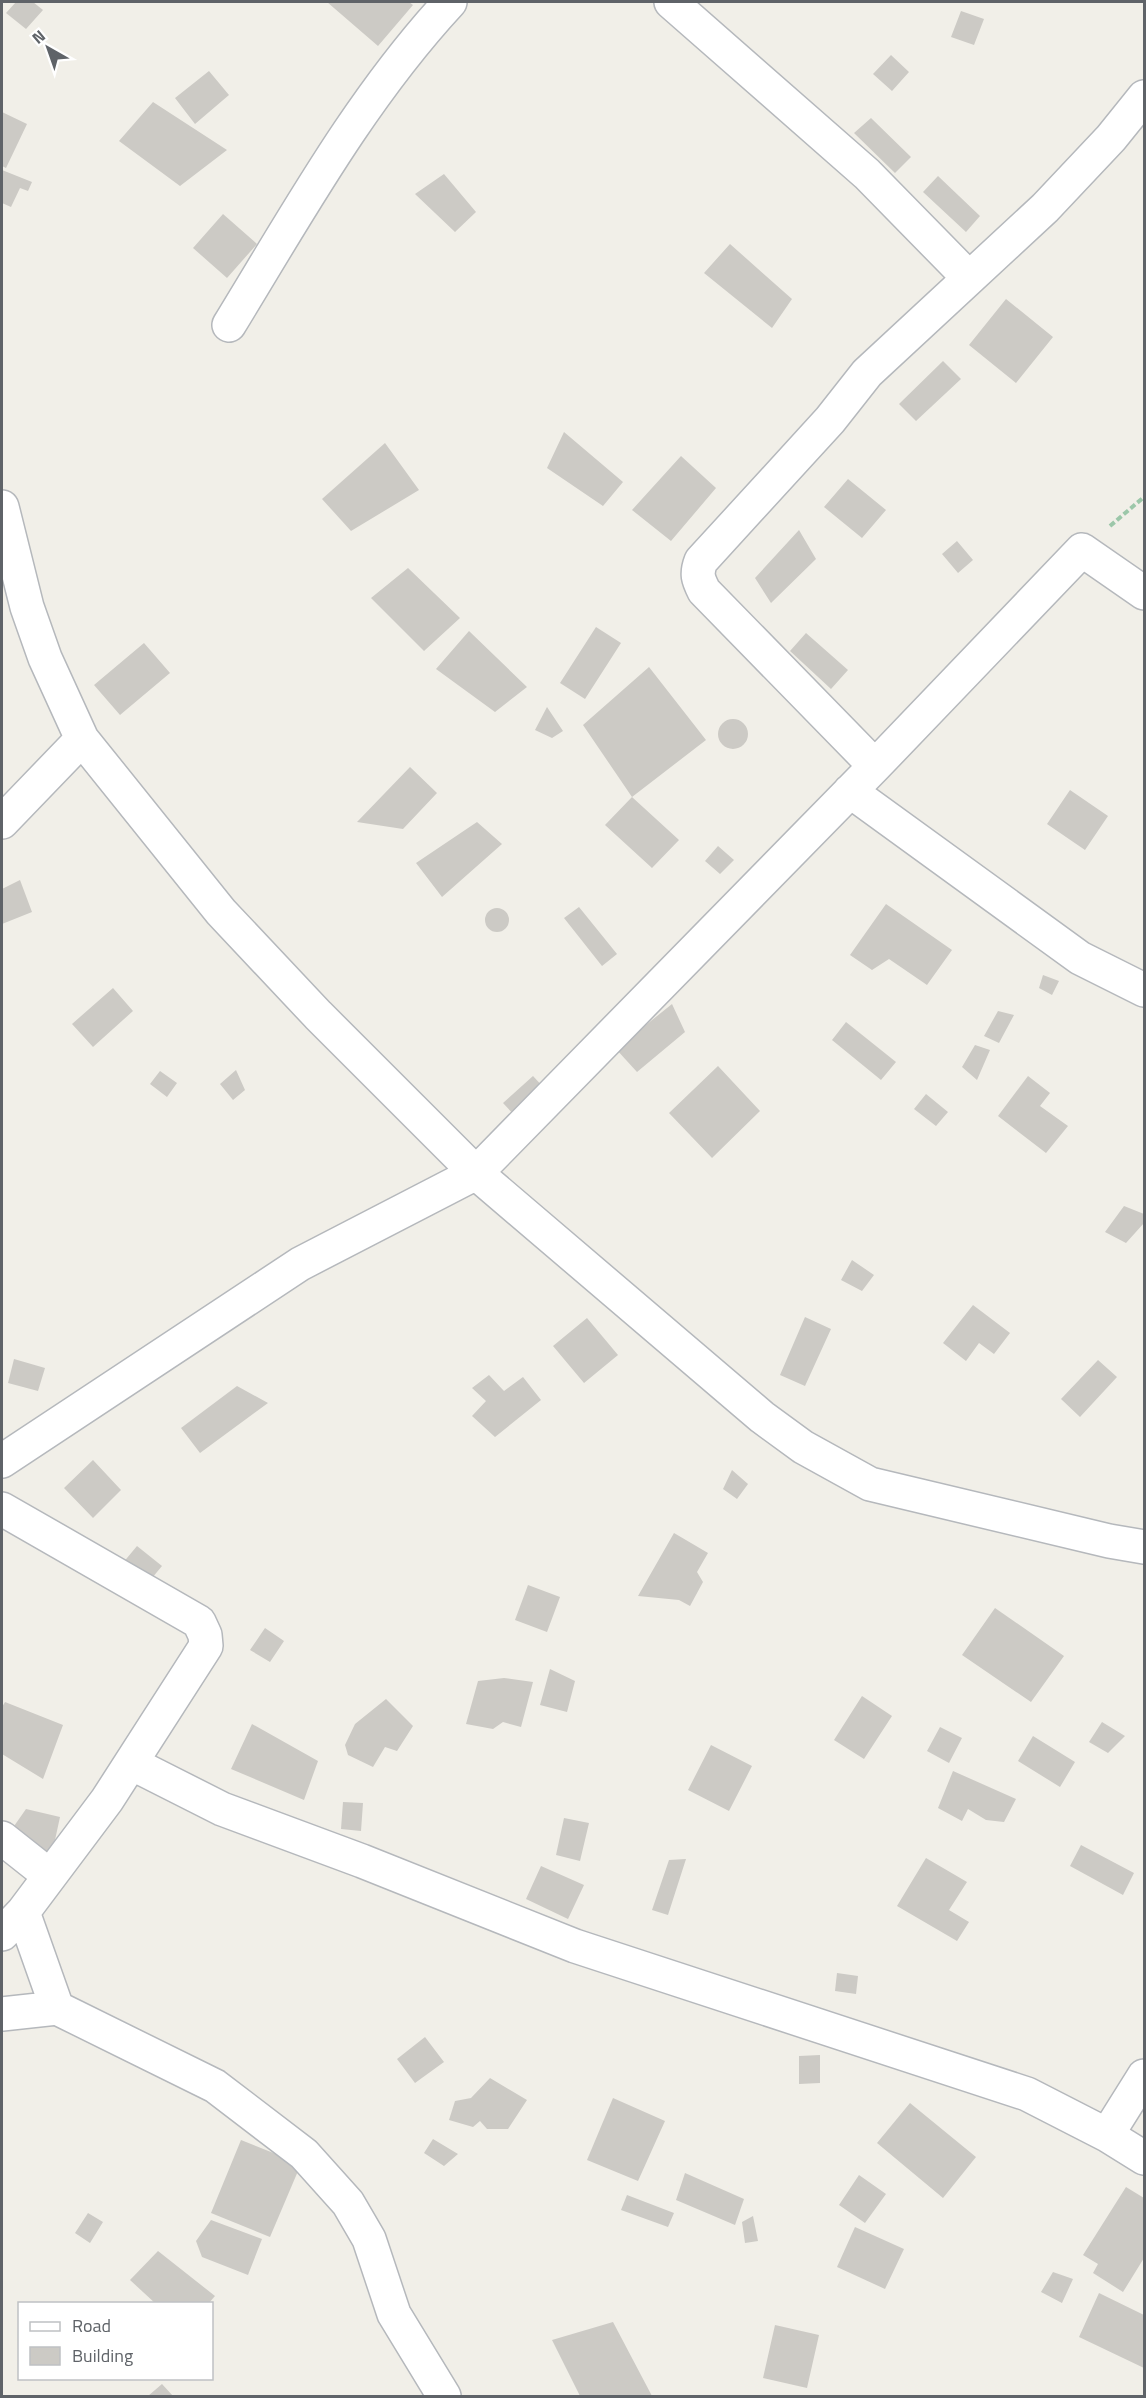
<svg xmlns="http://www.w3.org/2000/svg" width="1146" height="2398" font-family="'Titillium Web',sans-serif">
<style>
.building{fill:#cccac5}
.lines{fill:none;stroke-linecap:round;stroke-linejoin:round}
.minor-casing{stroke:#b5b8bc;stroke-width:36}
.path{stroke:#9cc7a9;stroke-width:4;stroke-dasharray:6 3;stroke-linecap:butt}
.minor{stroke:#fff;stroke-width:33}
</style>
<rect width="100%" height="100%" fill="#f1efe8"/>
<path class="building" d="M16 2H33L43 10 26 29 6 13Z
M327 2H409L413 5 378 46Z
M961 11 984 19 974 45 951 37Z
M891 55 909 72 892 91 873 74Z
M209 71 229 95 195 124 175 98Z
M153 102 227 150 180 186 119 141Z
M2 112 27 124 6 168 2 166Z
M871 118 911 157 895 173 854 133Z
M2 170 32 182 28 191 20 188 11 207 2 203Z
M444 174 476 212 455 232 415 194Z
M938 176 980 216 966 232 923 192Z
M223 214 257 244 227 278 193 248Z
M730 244 792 299 772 328 704 273Z
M1006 299 1053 337 1016 383 969 345Z
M943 361 961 379 916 421 899 404Z
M564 432 623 482 603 506 547 468Z
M385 443 419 490 351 531 322 499Z
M681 456 716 488 671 541 632 510Z
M848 479 886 510 862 538 824 507Z
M799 530 816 559 771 603 755 578Z
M957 541 973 560 958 573 942 554Z
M408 568 460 618 424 651 371 598Z
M596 627 621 643 585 699 560 683Z
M469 631 527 687 495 712 436 669Z
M806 633 848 670 831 689 790 651Z
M144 643 170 673 120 715 94 685Z
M649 667 706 740 632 797 583 725Z
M547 707 563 731 552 738 535 730Z
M718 734a15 15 0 1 1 30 0a15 15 0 1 1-30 0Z
M410 767 437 793 403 829 357 822Z
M1070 790 1108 816 1085 850 1047 824Z
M632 797 679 840 652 868 605 825Z
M477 822 502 844 442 897 416 863Z
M718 846 734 860 720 874 705 861Z
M20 880 32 912 2 924V889Z
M886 904 952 950 927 985 889 959 872 970 850 955Z
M579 907 617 954 602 966 564 918Z
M485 920a12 12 0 1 1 24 0a12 12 0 1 1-24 0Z
M1043 975 1059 981 1052 995 1039 988Z
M113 988 133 1011 93 1047 72 1024Z
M672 1004 685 1032 637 1072 616 1049Z
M998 1011 1014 1015 999 1043 984 1036Z
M846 1022 896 1062 881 1080 832 1040Z
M975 1045 990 1050 977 1080 962 1067Z
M718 1066 760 1111 712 1158 669 1113Z
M236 1070 245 1090 233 1100 220 1084Z
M160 1071 177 1083 167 1097 150 1084Z
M533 1076 546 1090 516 1117 503 1103Z
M1028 1076 1050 1093 1040 1106 1068 1126 1046 1153 998 1116Z
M926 1094 948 1112 936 1126 914 1109Z
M1124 1206 1144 1214V1223L1126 1243 1105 1232Z
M852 1260 874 1275 862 1291 841 1280Z
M973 1305 1010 1333 994 1354 979 1343 966 1361 943 1343Z
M805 1317 831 1329 805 1386 780 1375Z
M587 1318 618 1355 584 1383 553 1346Z
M14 1359 45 1368 38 1391 8 1383Z
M1098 1360 1117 1377 1080 1417 1061 1399Z
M489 1375 504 1391 523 1377 541 1400 495 1437 472 1416 486 1401 472 1388Z
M237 1386 268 1403 200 1453 181 1428Z
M93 1460 121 1490 93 1518 64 1488Z
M732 1470 748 1484 737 1499 723 1489Z
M674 1533 708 1553 697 1572 703 1582 690 1606 679 1600 638 1596Z
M137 1546 162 1566 147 1584 122 1564Z
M528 1585 560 1597 547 1632 515 1620Z
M995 1608 1064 1656 1031 1702 962 1655Z
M265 1628 284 1641 270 1662 250 1650Z
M550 1669 575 1681 567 1712 540 1705Z
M504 1678 533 1682 521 1727 503 1722 493 1729 466 1724 478 1681Z
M862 1696 892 1716 864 1759 834 1740Z
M386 1699 413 1726 397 1751 385 1747 373 1767 348 1755 345 1745 355 1724Z
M5 1702 63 1725 43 1779 2 1754V1707Z
M1102 1722 1125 1736 1108 1753 1089 1742Z
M252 1724 318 1761 304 1800 231 1769Z
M940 1727 962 1738 949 1763 927 1751Z
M1033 1736 1075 1762 1060 1787 1018 1761Z
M711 1745 752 1766 729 1811 688 1790Z
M953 1771 1016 1799 1004 1822 986 1820 968 1809 962 1821 938 1808Z
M343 1802 363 1803 361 1831 341 1829Z
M26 1809 60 1817 55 1840 47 1852 12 1829Z
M564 1818 589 1823 580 1861 556 1855Z
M1081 1845 1134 1873 1123 1895 1070 1866Z
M926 1858 967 1882 949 1910 969 1922 957 1941 897 1906Z
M686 1859 668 1915 652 1910 669 1860Z
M541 1866 584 1885 568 1919 526 1899Z
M837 1973 858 1976 856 1994 835 1991Z
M425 2037 444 2062 415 2083 397 2059Z
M820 2055V2083L799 2084V2056Z
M490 2078 527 2100 508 2129H487L480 2121 473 2127 449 2120 455 2101 471 2098Z
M613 2098 665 2121 638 2181 587 2160Z
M910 2103 976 2157 943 2198 877 2143Z
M433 2139 458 2154 444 2166 424 2153Z
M241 2140 301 2164 270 2237 211 2213Z
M685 2173 744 2199 735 2225 676 2200Z
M859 2175 886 2194 865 2223 839 2205Z
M1126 2187 1144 2198V2258L1123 2292 1093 2273 1098 2264 1083 2255Z
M627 2195 674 2213 668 2227 621 2210Z
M88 2213 103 2222 90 2243 75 2233Z
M753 2216 758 2241 745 2243 742 2222Z
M211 2220 262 2239 248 2275 202 2257 196 2241Z
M855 2227 904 2249 885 2289 837 2267Z
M158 2251 215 2296 208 2304H156L130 2280Z
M1053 2272 1073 2279 1062 2303 1041 2292Z
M1099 2293 1144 2315V2368L1079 2337Z
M613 2322 652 2396H580L552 2340Z
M775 2325 819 2335 807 2388 763 2378Z
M162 2384 173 2396H148Z"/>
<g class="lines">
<g class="minor-casing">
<path id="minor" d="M671 2 867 174 969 278
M229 325C297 214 361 98 450 2
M2 507 27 607 45 658 82 739 221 912 318 1015 476 1173 762 1417 803 1447 870 1484 1109 1541 1144 1547
M875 766 704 591C698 579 696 574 701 561L830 420 867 373 1045 208 1111 138 1144 97
M850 791 1080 958 1144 990
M2 822 82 739
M2 1461 300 1264 476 1173 875 766 1082 550 1144 593
M2 1509 199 1622 205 1635 206 1646 107 1800 23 1912 2 1934
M131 1763 222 1809 362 1861 575 1946 1027 2094 1107 2135 1144 2158
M2 1838 50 1876
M23 1912 57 2008
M2 2014 57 2008 215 2086 304 2154 348 2203 369 2239 394 2314 444 2396
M1107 2135 1144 2076"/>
</g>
<path class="path" d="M1110 526 1144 497"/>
<use href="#minor" class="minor"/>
</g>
<rect width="1146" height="2398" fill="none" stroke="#5f6368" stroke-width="6"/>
<rect x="18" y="2302" width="195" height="78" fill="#ffffff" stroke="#bfc1c3" stroke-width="1.5"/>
<rect x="30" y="2322" width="30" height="9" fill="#ffffff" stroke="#bfc1c3" stroke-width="1.5"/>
<text x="72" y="2332" font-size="18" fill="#5f6368">Road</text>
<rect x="30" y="2347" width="30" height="18" fill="#cccac5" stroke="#bfc1c3" stroke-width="1.5"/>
<text x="72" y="2362" font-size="18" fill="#5f6368">Building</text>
<g transform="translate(48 48) rotate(320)" stroke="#ffffff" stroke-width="4.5" paint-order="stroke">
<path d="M0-4.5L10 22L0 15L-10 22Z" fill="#5f6368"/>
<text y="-9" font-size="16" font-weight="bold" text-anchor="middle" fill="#5f6368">N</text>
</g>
</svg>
